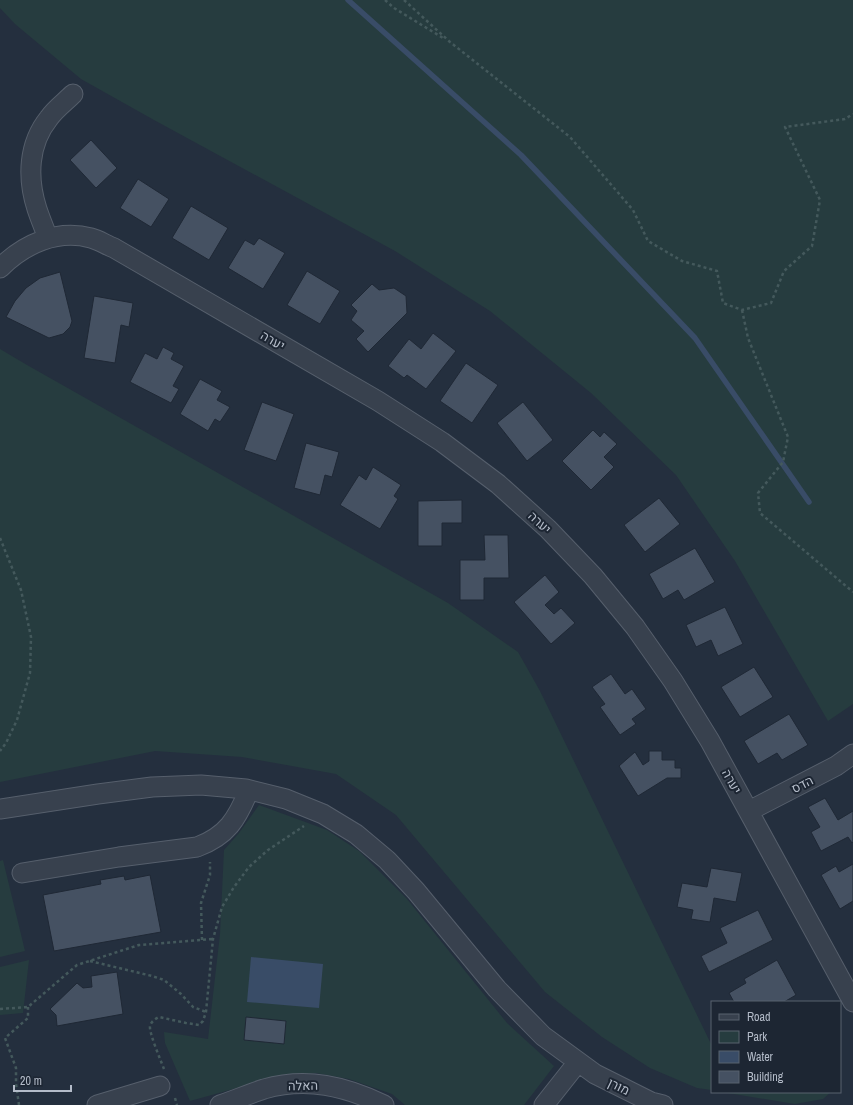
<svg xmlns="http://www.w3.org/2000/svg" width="853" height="1105" font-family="'Archivo Narrow',Heebo,sans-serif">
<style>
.green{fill:#263c3f}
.water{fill:#394c67}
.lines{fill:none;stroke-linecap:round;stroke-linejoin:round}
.stream{stroke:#394c67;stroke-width:5.5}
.building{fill:#455162;stroke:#1f2835}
.minor-casing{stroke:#565f6c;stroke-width:21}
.path{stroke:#44595c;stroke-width:2.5;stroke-dasharray:3 3;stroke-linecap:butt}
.minor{stroke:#38414e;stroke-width:19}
.labels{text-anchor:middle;stroke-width:4;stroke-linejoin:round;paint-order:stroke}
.street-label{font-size:13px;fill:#b4bcc9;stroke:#1d2633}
</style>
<rect width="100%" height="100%" fill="#242f3e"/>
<path class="green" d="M0 0H853V704L828 721 735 561 676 475 591 393 490 311 395 251 154 120 81 79 15 24 0 8Z
M0 349 27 365 448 603 518 652 540 691 712 1046V1090L697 1088 650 1068 602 1037 545 992 396 815 336 774 242 757 155 751 0 782Z
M259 805 327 830 359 851 407 899 507 1023 554 1066 524 1105H405L392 1094 349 1079 316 1073 270 1079 190 1101 165 1043 164 1032 208 1039 220 934 224 850 239 833Z
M3 860 25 951 0 957V861Z
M29 960 23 1013 0 1015V967Z
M722 1092H831L823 1099 795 1104Z"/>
<path class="water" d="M251 957 323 964 319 1008 247 1002Z"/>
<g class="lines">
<path class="stream" d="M348 0 521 155 695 338 809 502"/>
</g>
<path class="building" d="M91 140 117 168 96 188 70 160Z
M138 179 169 199 151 227 120 208Z
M191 206 228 228 209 260 172 238Z
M259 238 285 253 263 289 228 268 245 240 254 245Z
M307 271 340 291 320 324 287 305Z
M60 272 72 321 70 327 63 334 49 338 6 317 15 301 26 288 40 278Z
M372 284 379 290 394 288 406 296 407 313 368 352 356 339 364 331 351 320 357 311 351 305Z
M94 296 133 303 129 327 121 325 115 363 84 358Z
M433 333 456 351 426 389 407 375 404 378 388 366 409 339 421 349Z
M163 347 174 353 171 359 184 366 173 386 179 389 171 403 130 382 145 353 157 359Z
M466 363 498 385 472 423 440 401Z
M200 379 222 391 217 400 230 407 220 422 215 419 208 431 180 414Z
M262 402 294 414 276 461 244 450Z
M523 402 553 440 527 461 497 423Z
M593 430 600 437 604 432 617 444 604 457 614 467 591 490 562 461Z
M306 443 339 452 332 477 325 475 320 495 294 488Z
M373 467 401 485 394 496 398 499 380 529 340 505 359 475 366 480Z
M659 498 680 524 645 552 624 525Z
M462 500V523H442V546H418V501Z
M484 535H508L509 578H484V600H460V560H485Z
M695 548 715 582 684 600 678 590 663 599 649 574Z
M545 575 559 592 545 605 554 614 561 608 575 623 551 644 514 602Z
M725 607 743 644 718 656 711 640 696 647 686 625Z
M754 667 773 697 740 717 721 687Z
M611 674 625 694 632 689 646 709 632 719 636 724 620 735 600 707 605 704 592 687Z
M789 714 808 745 782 760 777 753 758 764 744 741Z
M649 751H662V760H675V768H681V778H667L638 796 619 766 635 752 643 765 649 761Z
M825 798 838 820 853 811V842L852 843 848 837 821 851 811 832 820 827 808 807Z
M853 864V901L840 909 821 875 836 866 839 872Z
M711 868 742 873 736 902 714 898 710 922 691 919 693 910 677 907 682 883 707 887Z
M150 875 161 932 54 951 43 895 101 884 100 880 124 876 125 880Z
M758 910 773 940 709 972 701 956 727 943 720 928Z
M777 960 796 995 784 1002H734L729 993 746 983 744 979Z
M117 972 123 1014 57 1026 56 1015 50 1009 77 983 83 988 92 987 91 976Z
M246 1017 286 1021 284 1044 244 1040Z"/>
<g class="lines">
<g class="minor-casing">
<path id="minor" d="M48 238C44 228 40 218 37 209 27 178 28 144 49 118 55 109 65 102 73 94
M0 268C24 244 57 229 91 238 99 240 106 245 114 248L378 401 442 442 498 484 548 529 593 576 635 627 673 681 710 741 853 1002
M0 809 98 794 152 787 201 785 246 789 286 799 323 814 356 834 387 860 416 891 497 989 543 1036 595 1074 651 1102 663 1105
M749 811 836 766 853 754
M22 873 119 857 197 847C227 836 237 819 249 790
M97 1105 160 1086
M220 1105C235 1100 249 1094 264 1089 307 1077 345 1086 384 1105
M544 1105 578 1062"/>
</g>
<path class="path" d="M385 0 394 8 443 38
M404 0 450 42 570 137 633 210 648 241 682 261 717 271 723 303 742 310 771 303 784 271 812 246 820 200 785 127 845 119 853 114
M742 310 748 338 788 437 783 462 758 493 760 513 853 592
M0 538 21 590 31 637 30 673 17 720 6 743 0 751
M202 940 201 903 210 875V862
M90 961 152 976 164 980 181 994 193 1007 206 1012
M0 1009 28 1007 77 965 139 945 213 939
M164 1069C161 1061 149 1033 150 1026 151 1022 155 1019 159 1017L186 1023 199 1025 203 1021 206 1012 213 939 222 907 234 887 249 867 268 850 304 826
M175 1098 177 1105
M19 1105 16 1084V1068L5 1038 28 1018V1007"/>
<use href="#minor" class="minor"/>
</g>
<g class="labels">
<g class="street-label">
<text transform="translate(273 340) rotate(30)" y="5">יערה</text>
<text transform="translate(540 522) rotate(43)" y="5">יערה</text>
<text transform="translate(732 781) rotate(61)" y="5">יערה</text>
<text transform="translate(802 784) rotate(-27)" y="5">הדס</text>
<text transform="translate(303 1085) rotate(-1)" y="5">האלה</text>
<text transform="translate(619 1086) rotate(26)" y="5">מורן</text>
</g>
</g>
<rect x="711" y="1001" width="130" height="92" fill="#1d2633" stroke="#59626f"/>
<rect x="719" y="1014" width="20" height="6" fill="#38414e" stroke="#59626f"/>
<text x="747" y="1021" font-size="12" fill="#b4bcc9">Road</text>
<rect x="719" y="1031" width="20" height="12" fill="#263c3f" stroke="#59626f"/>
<text x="747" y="1041" font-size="12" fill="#b4bcc9">Park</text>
<rect x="719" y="1051" width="20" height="12" fill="#394c67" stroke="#59626f"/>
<text x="747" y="1061" font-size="12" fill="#b4bcc9">Water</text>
<rect x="719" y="1071" width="20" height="12" fill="#455162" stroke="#59626f"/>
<text x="747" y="1081" font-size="12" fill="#b4bcc9">Building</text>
<path d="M14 1085v6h57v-6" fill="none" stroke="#b4bcc9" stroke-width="2"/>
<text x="20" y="1085" font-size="12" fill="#b4bcc9" stroke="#1d2633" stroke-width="3" paint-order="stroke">20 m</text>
</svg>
